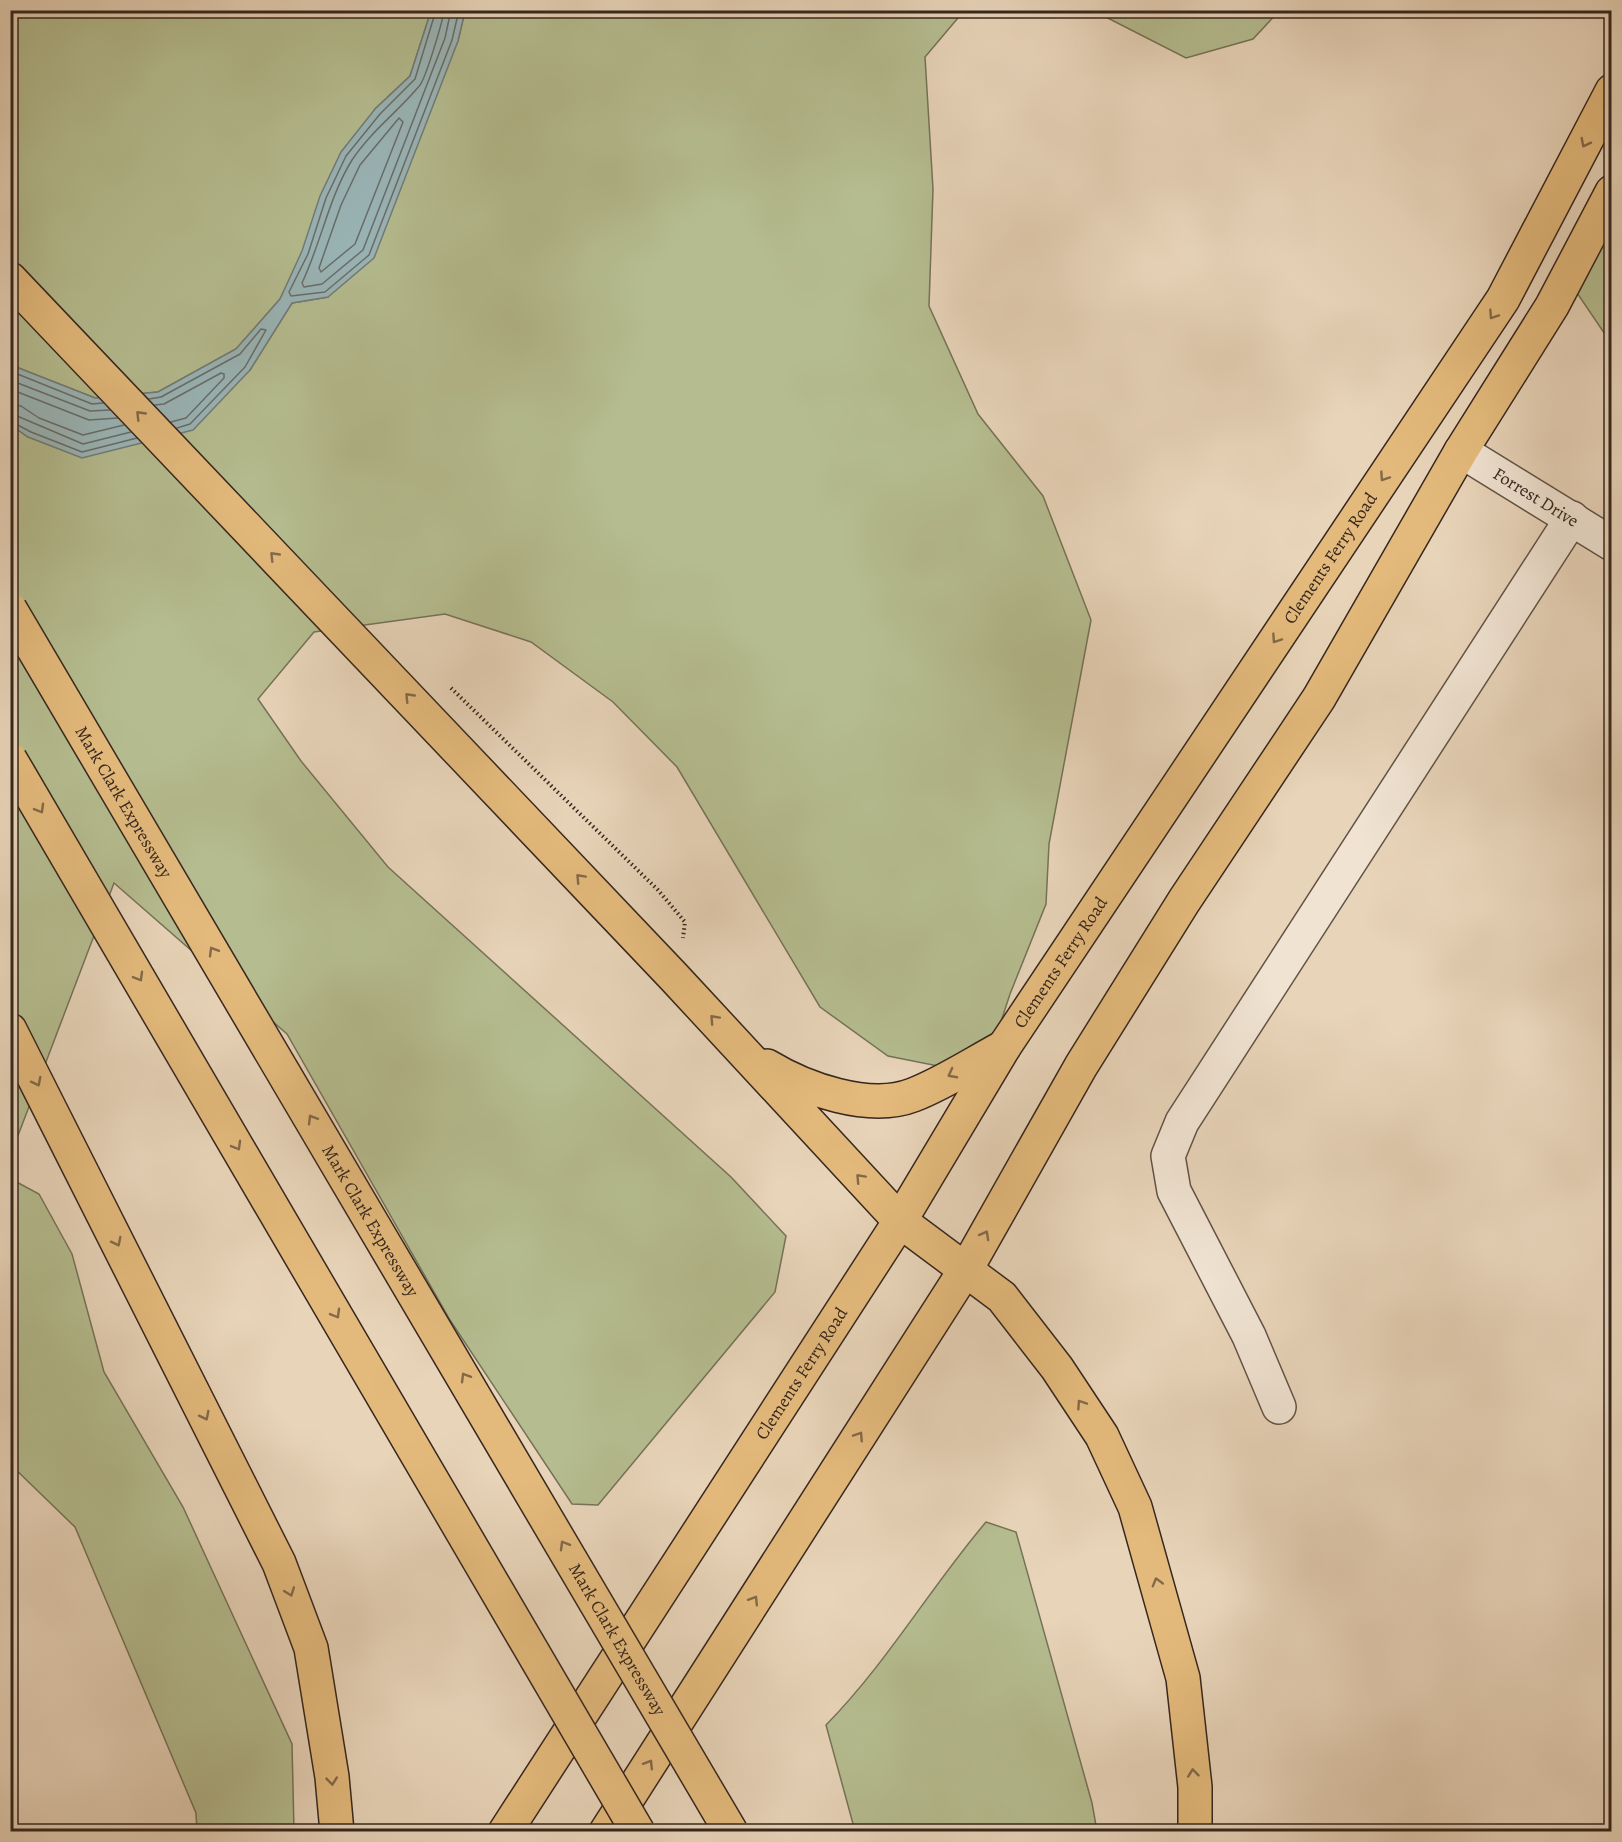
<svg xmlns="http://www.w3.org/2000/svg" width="1622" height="1842" font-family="Alegreya,serif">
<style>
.green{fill:#b5bd90;stroke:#767258;stroke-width:1.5}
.water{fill:#9ab6b8;stroke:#727d7b;stroke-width:1.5}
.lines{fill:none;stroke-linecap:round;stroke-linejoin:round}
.shore{stroke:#686e6c;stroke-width:1.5}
.minor-casing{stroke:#625246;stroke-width:36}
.major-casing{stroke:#36271f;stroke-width:36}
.highway-casing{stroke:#36271f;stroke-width:36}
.path{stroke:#36271f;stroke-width:4;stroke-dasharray:1.5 3;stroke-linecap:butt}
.minor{stroke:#f0e3d2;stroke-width:33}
.major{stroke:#e4ba7c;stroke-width:33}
.highway{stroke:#e4ba7c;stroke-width:33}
.highway-bridge-casing{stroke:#36271f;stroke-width:36;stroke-linecap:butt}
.highway-bridge{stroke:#e4ba7c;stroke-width:33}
.oneway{stroke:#846949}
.labels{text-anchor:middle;stroke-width:4.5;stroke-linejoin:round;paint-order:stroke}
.street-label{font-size:18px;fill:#36271f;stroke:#f0e3d2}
</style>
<rect width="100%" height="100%" fill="#e8d4b9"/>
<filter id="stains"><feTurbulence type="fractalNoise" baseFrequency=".00333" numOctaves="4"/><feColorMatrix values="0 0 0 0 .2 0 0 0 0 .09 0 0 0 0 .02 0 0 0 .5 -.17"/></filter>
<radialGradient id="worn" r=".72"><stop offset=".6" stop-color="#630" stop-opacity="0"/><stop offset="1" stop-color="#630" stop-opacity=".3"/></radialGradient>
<path class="green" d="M10 11H431L410 76 375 109 280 299 236 349 158 392 95 398 11 365Z
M465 11H970L963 12 925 57 933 189 929 306 978 414 1043 496 1091 620 1049 844 1046 904 1010 994 993 1046 968 1072 888 1056 820 1007 677 767 613 702 531 642 445 614 314 632 258 699 301 761 388 867 731 1177 786 1236 775 1292 598 1505 572 1504 450 1320 287 1034 114 883 11 1154V425L28 437 250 370 292 303 328 297 458 41Z
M1094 11 1279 10V11L1253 39 1186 58Z
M1611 224V343L1577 293Z
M11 1179 39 1194 72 1254 104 1372 183 1507 292 1744 294 1831H197L196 1813 75 1527 11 1465Z
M986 1522 1016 1532 1092 1803 1097 1831H855L826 1725C887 1663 930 1588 986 1522Z"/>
<path class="water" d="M431 11H465L458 41 374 258 328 297 292 303 250 370 193 430 82 458 28 437 11 425V365L95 398 158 392 236 349 280 299 302 251 320 196 341 152 375 109 410 76Z"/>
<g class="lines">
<path class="shore" d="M436 10 415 79 380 114 346 156 326 198 308 254 289 292 291 296 325 292 369 255 452 40 459 10
M444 10C443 21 426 77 420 85 399 111 371 131 352 160 329 197 321 243 302 283L304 287 322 284 363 250 445 38 451 10
M399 118 403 122 355 244 321 272 319 268 341 205 360 165Z
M10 371 92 404 103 403
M10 380 90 411 110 410
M10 389 89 420 118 418
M149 399 161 397 240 354 261 329 266 330 245 367 190 424 177 428
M10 404 21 406 39 418 83 435 124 425
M155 405 164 404 221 373 224 374V378L186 418 171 422
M10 413 83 444 131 432
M10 421 31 432 82 452 137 438"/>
<g class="minor-casing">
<g id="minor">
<path id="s1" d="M1461 451 1612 544"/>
<path d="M1279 1407 1249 1336 1174 1191 1168 1156 1182 1122 1572 518"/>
</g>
</g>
<g class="major-casing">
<g id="major">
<path id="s2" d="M505 1832 900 1221 1004 1047 1503 299 1612 91"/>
<path d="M606 1832 969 1264 1081 1066 1184 901 1319 698 1461 451 1552 306 1612 192"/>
</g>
</g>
<g class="highway-casing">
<path id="highway" d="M10 279 673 976 900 1221 1002 1297 1057 1368 1102 1436 1135 1507 1183 1678 1195 1787V1832
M10 1030 279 1563 311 1648 332 1777 337 1832
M767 1066C805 1089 869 1112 913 1095 944 1083 974 1063 1004 1047"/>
</g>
<path class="path" d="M451 688 658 890 685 922 683 938"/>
<use href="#minor" class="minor"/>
<use href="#major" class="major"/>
<use href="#highway" class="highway"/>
<g class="highway-bridge-casing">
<g id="highway-bridge">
<path id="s3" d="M10 609 731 1832"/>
<path d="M10 759 638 1832"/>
</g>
</g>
<use href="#highway-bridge" class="highway-bridge"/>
</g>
<defs><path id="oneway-chevron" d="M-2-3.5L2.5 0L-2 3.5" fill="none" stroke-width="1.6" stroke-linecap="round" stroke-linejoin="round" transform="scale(1.5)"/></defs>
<g class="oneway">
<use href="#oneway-chevron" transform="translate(1585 143) rotate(117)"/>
<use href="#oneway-chevron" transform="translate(1493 315) rotate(124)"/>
<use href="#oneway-chevron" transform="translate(140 415) rotate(-134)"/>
<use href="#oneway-chevron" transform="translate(1384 477) rotate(124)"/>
<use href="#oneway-chevron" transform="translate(274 556) rotate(-134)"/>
<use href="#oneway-chevron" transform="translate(1276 639) rotate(124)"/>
<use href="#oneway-chevron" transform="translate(409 697) rotate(-134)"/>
<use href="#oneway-chevron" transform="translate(40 809) rotate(60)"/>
<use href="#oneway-chevron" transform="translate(580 878) rotate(-133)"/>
<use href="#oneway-chevron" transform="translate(213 951) rotate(-121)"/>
<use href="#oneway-chevron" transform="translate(139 977) rotate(60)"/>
<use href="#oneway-chevron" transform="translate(714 1019) rotate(-133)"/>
<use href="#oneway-chevron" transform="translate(952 1074) rotate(152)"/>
<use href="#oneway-chevron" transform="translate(37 1082) rotate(63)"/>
<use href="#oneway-chevron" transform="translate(312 1119) rotate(-121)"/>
<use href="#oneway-chevron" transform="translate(237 1146) rotate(60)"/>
<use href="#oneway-chevron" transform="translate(860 1178) rotate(-133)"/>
<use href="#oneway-chevron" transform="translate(985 1235) rotate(-61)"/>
<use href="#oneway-chevron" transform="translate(117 1242) rotate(63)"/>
<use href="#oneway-chevron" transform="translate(336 1314) rotate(60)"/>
<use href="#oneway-chevron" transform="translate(465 1377) rotate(-121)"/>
<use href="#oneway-chevron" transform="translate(1081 1404) rotate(-124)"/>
<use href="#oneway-chevron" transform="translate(205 1416) rotate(63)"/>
<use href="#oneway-chevron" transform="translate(859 1436) rotate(-57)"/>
<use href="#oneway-chevron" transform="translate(564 1545) rotate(-120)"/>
<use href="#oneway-chevron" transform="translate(1157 1582) rotate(-106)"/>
<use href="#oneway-chevron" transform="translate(290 1592) rotate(70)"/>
<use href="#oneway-chevron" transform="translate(754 1600) rotate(-58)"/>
<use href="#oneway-chevron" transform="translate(649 1764) rotate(-58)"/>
<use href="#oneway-chevron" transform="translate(1193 1773) rotate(-96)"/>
<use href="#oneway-chevron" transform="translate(332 1781) rotate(84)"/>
</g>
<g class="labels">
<g class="street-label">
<text dy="6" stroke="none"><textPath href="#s1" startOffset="88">Forrest Drive</textPath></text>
<text dy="6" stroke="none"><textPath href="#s2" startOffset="1518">Clements Ferry Road</textPath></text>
<text dy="6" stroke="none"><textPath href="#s3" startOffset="224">Mark Clark Expressway</textPath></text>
<text dy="6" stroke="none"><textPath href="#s2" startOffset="1032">Clements Ferry Road</textPath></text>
<text dy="6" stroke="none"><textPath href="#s3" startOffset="710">Mark Clark Expressway</textPath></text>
<text dy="6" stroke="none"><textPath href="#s2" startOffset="546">Clements Ferry Road</textPath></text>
<text dy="6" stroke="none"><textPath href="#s3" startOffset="1196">Mark Clark Expressway</textPath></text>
</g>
</g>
<rect width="1622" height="1842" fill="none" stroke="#e8d4b9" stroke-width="36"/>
<rect x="12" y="12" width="1598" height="1818" fill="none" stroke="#36271f" stroke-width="3"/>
<rect x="18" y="18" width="1586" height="1806" fill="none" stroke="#36271f" stroke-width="1.5"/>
<rect width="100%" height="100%" filter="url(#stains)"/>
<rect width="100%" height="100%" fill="url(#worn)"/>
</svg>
